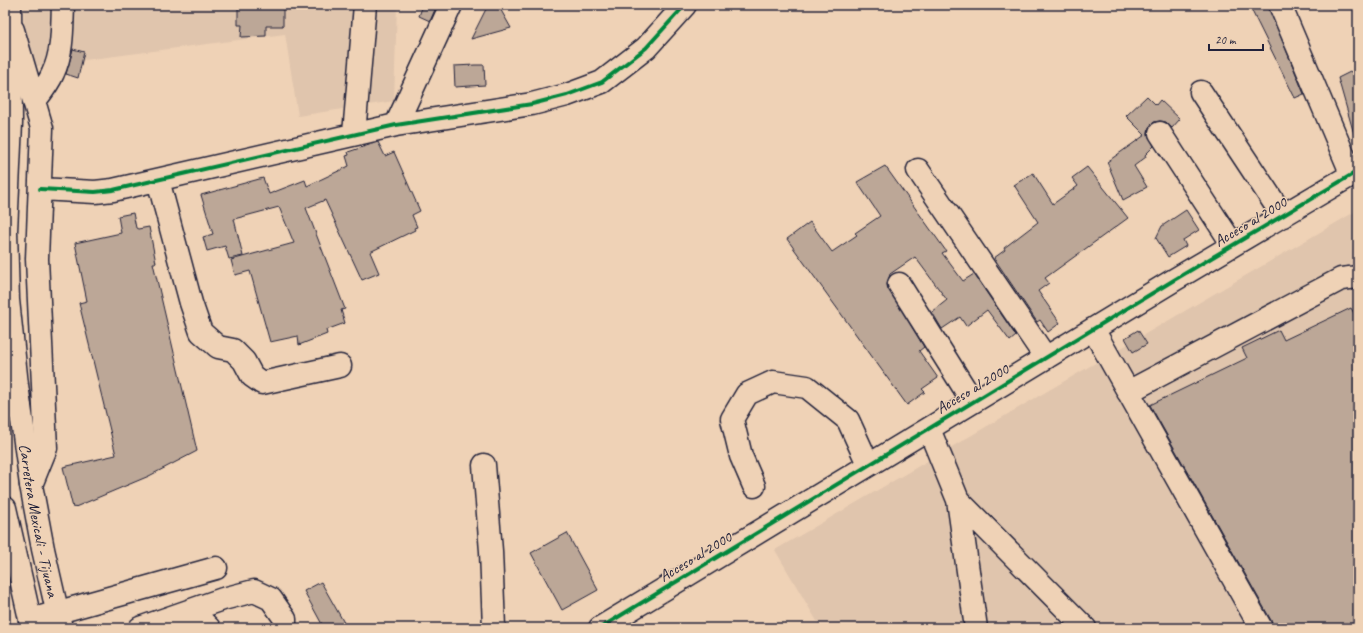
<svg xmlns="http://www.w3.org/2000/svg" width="1363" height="633" font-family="Caveat,sans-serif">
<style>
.built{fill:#e0c5ad}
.building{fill:#bca797;stroke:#22223b}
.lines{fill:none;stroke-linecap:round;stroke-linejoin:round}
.minor-casing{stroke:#22223b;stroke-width:25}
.highway-casing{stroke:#22223b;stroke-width:25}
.minor{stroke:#efd2b6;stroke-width:22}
.highway{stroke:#efd2b6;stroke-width:22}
.cycleway-casing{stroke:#efd2b6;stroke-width:6}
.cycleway{stroke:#00873e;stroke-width:4}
.labels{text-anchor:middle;stroke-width:3;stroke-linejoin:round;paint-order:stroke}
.street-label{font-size:16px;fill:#22223b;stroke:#efd2b6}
</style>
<rect width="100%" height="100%" fill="#efd2b6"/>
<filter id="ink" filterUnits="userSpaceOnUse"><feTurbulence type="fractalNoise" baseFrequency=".025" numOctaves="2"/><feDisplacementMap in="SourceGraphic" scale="8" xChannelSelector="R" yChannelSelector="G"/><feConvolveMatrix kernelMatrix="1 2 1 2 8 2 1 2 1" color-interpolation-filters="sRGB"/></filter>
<g filter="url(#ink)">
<path class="built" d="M24 5H397L394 101 298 116 285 34 23 68Z
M1358 210V628H821L775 550Z"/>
<path class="building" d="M238 5H283V26H266V36L241 37 242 25H238Z
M423 5H437L430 21 419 16Z
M488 5H498L511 28 471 39Z
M1249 5H1268L1304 94 1295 98Z
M73 49 84 52 78 78 66 74Z
M475 65H484L485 85 455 87 454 66Z
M1358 68V133L1354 134 1338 78Z
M1147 96 1156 105 1160 100 1180 119 1172 128 1166 122 1160 121 1154 122 1149 127 1148 134 1154 146 1145 155 1146 157 1134 166 1147 187 1123 200 1107 162 1145 135 1126 116Z
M378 142 385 156 394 152 420 211 412 215 417 227 414 228 415 230 370 252 379 273 362 280 325 200 306 208 345 309 341 310 345 323 326 330 327 334 299 345 298 336 270 342 250 271 235 275 231 260 294 243 279 207 234 219 243 256 229 259 225 246 207 251 203 237 213 234 201 195 263 178 269 194 305 180 307 186 349 166 346 156 349 155 348 152Z
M885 166 946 251 942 253 963 281 974 274 1016 336 1010 341 987 310 966 326 960 317 942 329 932 312 947 300 915 257 890 274 887 285 924 347 919 351 938 378 922 389 925 392 907 405 787 239 810 222 832 252 857 235 855 233 880 216 857 182Z
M1087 167 1128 218 1045 278 1049 283 1038 291 1060 323 1048 332 1040 320 1037 322 994 258 1005 250 1004 248 1038 222 1014 185 1033 173 1053 204 1078 186 1072 178Z
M1186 210 1199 230 1183 240 1186 246 1168 257 1156 238 1162 226Z
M133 213 136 228 138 229 149 227 156 263H153L197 451 149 476 73 508 63 467 116 455 79 303 87 301 75 243 121 233 118 216Z
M1351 308 1358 320V628H1273L1272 622 1150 405 1247 358 1242 348 1279 330 1284 340Z
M1138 330 1147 344 1133 352 1125 338Z
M567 533 598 590 562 610 531 553Z
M321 582 347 628H324L304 591Z"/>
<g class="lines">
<g class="minor-casing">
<path id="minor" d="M1280 5 1352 175
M13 30 42 128 37 259 46 448 31 485
M1201 92 1283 216
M34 102C41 93 49 83 53 73 63 52 62 28 63 5
M396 125 451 5
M1160 133 1233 245
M354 134 365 5
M918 170 1046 358
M158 180 191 303 201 332 218 347 233 350 244 361 252 376 262 383 340 366
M40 189 95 192 113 190 396 125 532 104 567 95 602 82 646 48 685 5
M899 284 973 402
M1093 329 1261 628
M1128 392 1341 279 1358 277
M5 408 20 407
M929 429 958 500 976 628
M484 465 491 551 494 628
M754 486 741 456 732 419 747 394 773 382 807 387 848 420 868 464
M958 500 1085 628
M182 615 199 618 209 628
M30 620 216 568
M140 628 223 599 254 591 271 599 285 619V628
M600 628 1174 280 1358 171"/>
</g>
<g class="highway-casing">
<g id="highway">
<path id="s1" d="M10 5 11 123 6 231 8 300 17 385 31 485 43 549 61 628"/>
<path d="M5 508 32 628"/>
</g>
</g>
<use href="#minor" class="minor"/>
<use href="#highway" class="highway"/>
<g class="cycleway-casing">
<path id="cycleway" d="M40 189 95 192 113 190 396 125 532 104 567 95 602 82 646 48 685 5
M600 628 1174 280 1358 171"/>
</g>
<use href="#cycleway" class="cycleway"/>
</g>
</g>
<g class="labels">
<g class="street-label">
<text transform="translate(1250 221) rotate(-31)" y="6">Acceso al 2000</text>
<text transform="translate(972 388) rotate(-31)" y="6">Acceso al 2000</text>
<text dy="6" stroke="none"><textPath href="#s1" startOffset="518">Carretera Mexicali - Tijuana</textPath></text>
<text transform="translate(695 556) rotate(-31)" y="6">Acceso al 2000</text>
</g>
</g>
<rect width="1363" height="633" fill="none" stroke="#efd2b6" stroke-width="20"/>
<rect x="10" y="10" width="1343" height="613" fill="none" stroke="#22223b" stroke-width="1.5" filter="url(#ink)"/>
<path d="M1209 44v6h54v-6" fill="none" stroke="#22223b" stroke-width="2"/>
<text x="1215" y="44" font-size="12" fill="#22223b" stroke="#efd2b6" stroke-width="3" paint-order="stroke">20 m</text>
</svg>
